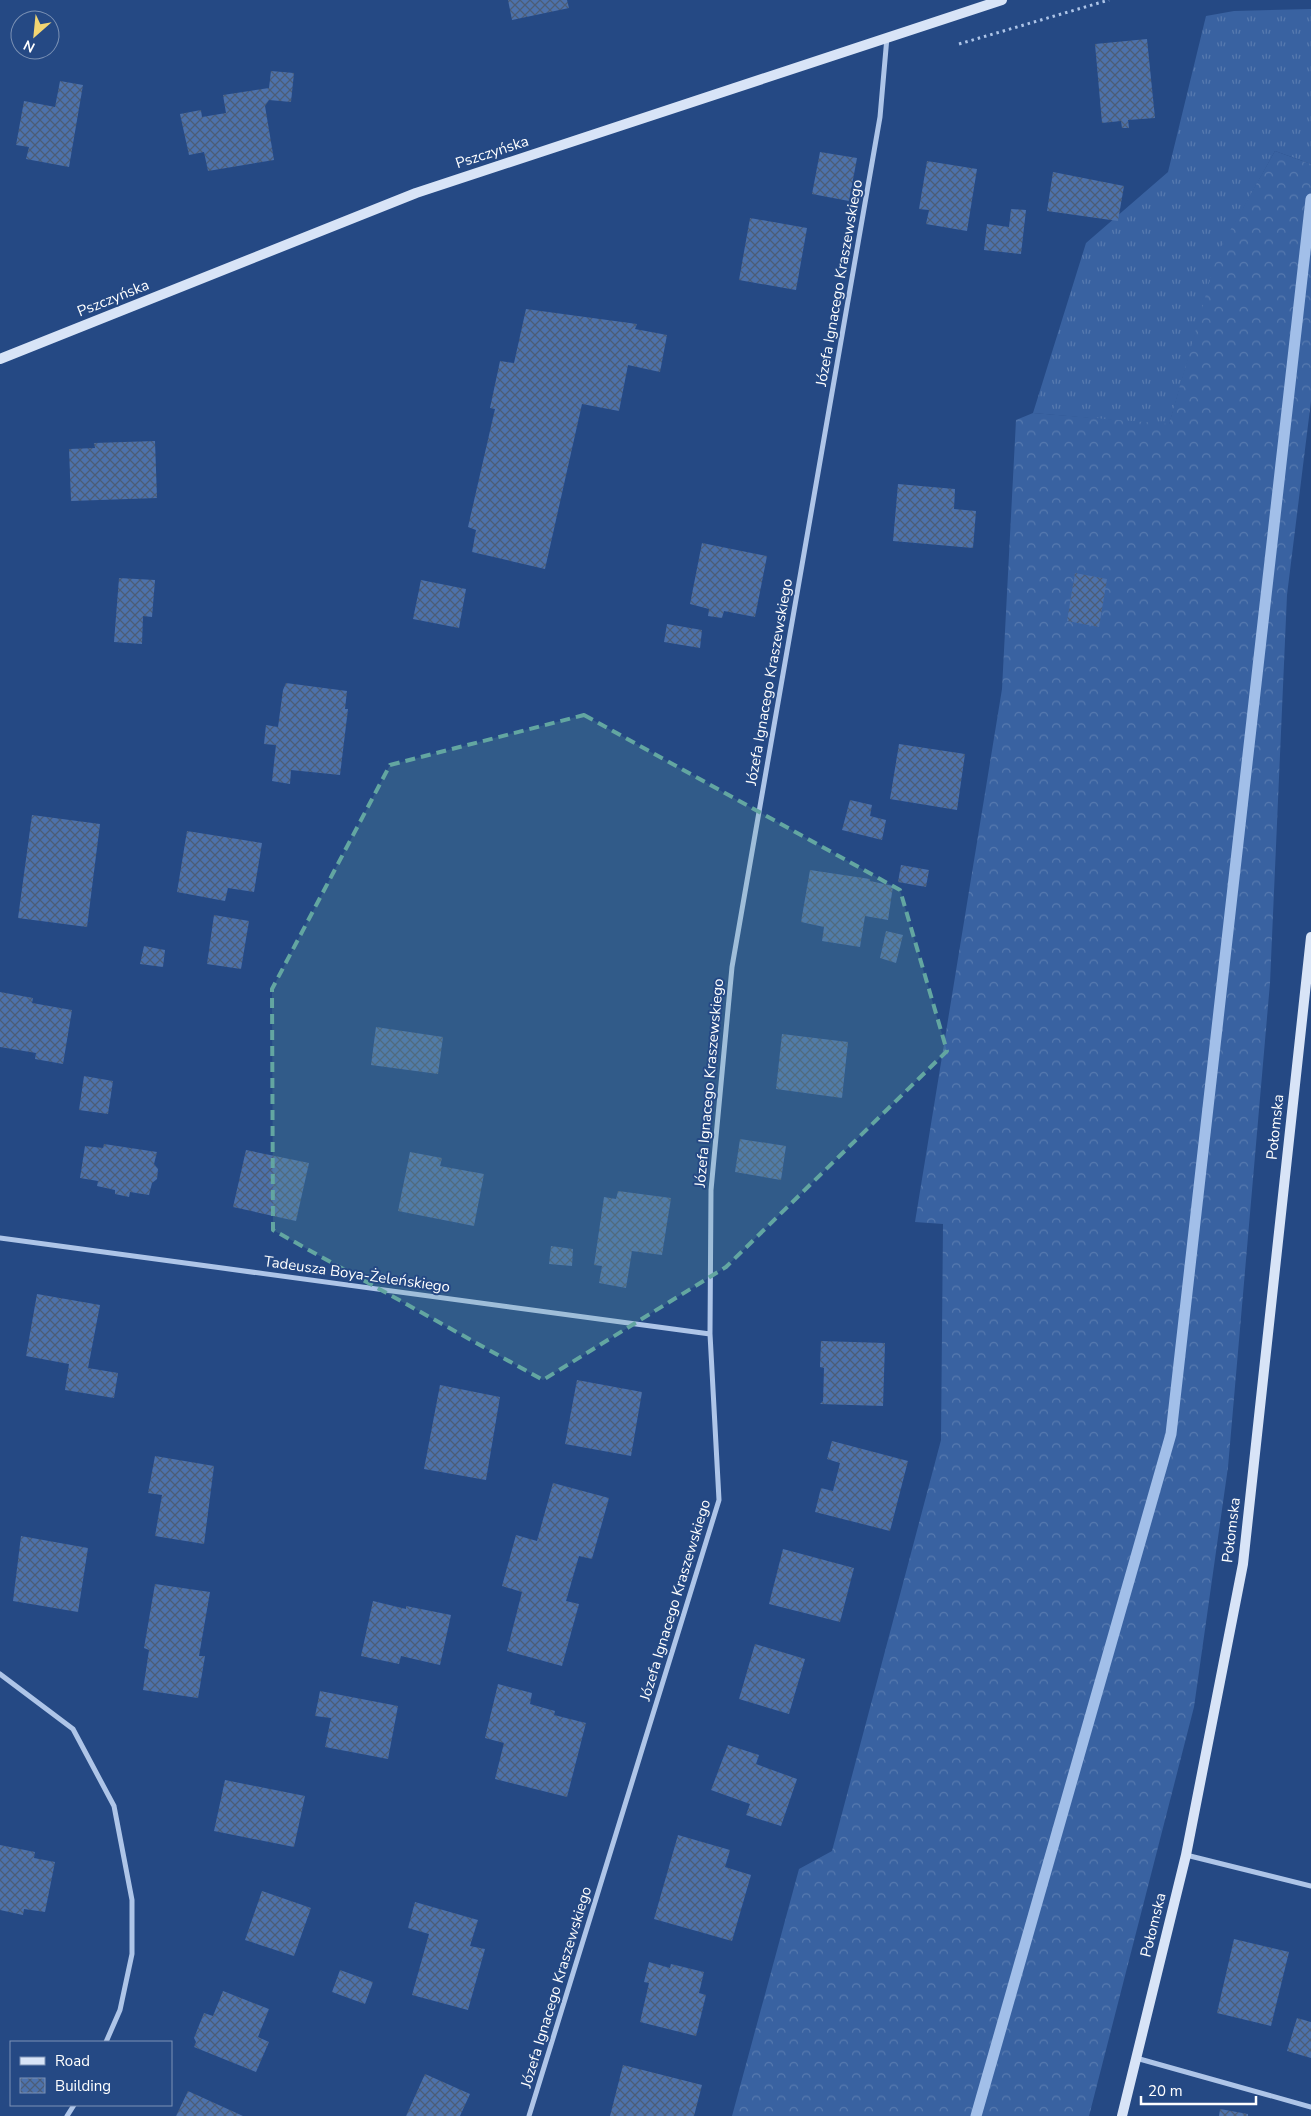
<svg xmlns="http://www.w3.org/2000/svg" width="1311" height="2116" font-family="'Nunito Sans',sans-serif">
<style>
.grass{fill:url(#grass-tufts)}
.forest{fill:url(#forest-crowns)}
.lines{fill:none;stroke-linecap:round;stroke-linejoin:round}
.stream{stroke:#a2bfe9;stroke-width:11}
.building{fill:url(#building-cross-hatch)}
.path{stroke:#aec5e8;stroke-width:3;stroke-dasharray:2.5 4;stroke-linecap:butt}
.street{stroke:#aec5e8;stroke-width:5}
.secondary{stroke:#d8e4f7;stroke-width:10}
.marked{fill:#63a6a1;fill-opacity:0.2;stroke:#63a6a1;stroke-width:4;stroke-dasharray:10 6;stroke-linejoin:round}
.labels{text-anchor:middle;stroke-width:4;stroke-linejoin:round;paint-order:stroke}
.street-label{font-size:15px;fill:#fff;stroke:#254984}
</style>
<defs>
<pattern id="grass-tufts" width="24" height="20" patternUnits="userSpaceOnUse" patternTransform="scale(1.25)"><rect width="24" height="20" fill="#3962a1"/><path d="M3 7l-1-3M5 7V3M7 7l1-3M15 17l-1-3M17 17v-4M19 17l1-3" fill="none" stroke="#577aaf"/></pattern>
<pattern id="forest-crowns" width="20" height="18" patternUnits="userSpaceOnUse" patternTransform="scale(1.25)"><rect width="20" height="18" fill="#3962a1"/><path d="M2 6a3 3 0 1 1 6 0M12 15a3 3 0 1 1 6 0" fill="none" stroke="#577aaf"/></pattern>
<pattern id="building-cross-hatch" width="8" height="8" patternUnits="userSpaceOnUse" patternTransform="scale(1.25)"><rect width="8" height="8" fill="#4d72ac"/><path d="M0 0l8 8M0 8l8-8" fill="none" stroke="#4c5d77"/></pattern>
</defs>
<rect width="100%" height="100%" fill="#254984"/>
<path class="grass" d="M1311 9V164L1275 151 1219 252 1169 425 1033 413 1086 243 1168 172 1206 16 1234 11Z"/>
<path class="forest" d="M1275 151 1311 164V401L1287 595 1270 983 1228 1467 1194 1707 1089 2116H732L799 1869 832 1851 941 1440 943 1224 915 1222 1002 689 1016 420 1033 413 1169 424 1218 252Z"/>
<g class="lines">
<path class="stream" d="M976 2116 1171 1434 1311 199"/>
</g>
<path class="building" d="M508 0H567L569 8 512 20Z
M1147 39 1155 118 1128 120 1129 128H1122L1121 121 1102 123 1095 44Z
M271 71 294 73 291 102 269 100 265 106 274 160 208 171 204 152 189 155 180 114 201 110 202 117 226 113 223 95 269 88Z
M60 81 83 85 69 167 26 159 29 147 16 145 24 101 55 107Z
M820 152 857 158 849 201 812 194Z
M927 161 977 169 967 231 926 224 929 210 919 209Z
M1053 172 1124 186 1118 221 1047 211Z
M1011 209 1026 210 1021 254 984 250 987 224 1009 227Z
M750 218 807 228 796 290 739 280Z
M526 309 637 324 635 329 667 335 660 372 628 365 619 411 582 404 545 569 472 552 476 530 468 527 495 409 490 408 500 361 514 363Z
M155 441 157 498 71 501 69 449 95 448 94 443Z
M898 484 955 489 954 509 976 511 973 548 893 541Z
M702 543 767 556 755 617 724 611 722 618 708 616 709 609 690 604Z
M1075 573 1107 579 1099 627 1067 621Z
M119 578 155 580 152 617 143 616 142 644 114 642Z
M421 580 466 589 459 628 413 619Z
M667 624 702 630 700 648 664 642Z
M286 683 347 691 345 709H348L340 775 291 770 290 784 272 781 276 745 264 744 266 725 278 727 283 690Z
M899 744 965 754 957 810 890 799Z
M850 800 872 805 870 816 886 820 882 840 842 830Z
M32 815 100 824 87 927 18 918Z
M187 831 262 843 254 892 228 888 225 901 177 892Z
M901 865 929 870 926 887 898 882Z
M810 870 870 879V881L893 886 888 920 865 916 860 947 822 941 824 927 801 922Z
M214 915 249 921 241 969 207 964Z
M886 931 903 935 896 963 880 958Z
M144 946 165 950 163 967 140 964Z
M0 992 33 998 32 1003 72 1010 63 1064 35 1059 36 1053 0 1047Z
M376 1027 443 1037 438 1074 371 1065Z
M782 1034 848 1042 842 1098 776 1089Z
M84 1076 113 1081 108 1114 79 1110Z
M740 1139 786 1146 781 1180 735 1172Z
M104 1144 157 1152 154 1164 158 1169 157 1179 152 1183 149 1195 130 1192 129 1197 115 1194V1190L97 1186 98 1181 80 1178 85 1146 103 1148Z
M246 1150 309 1163 296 1221 233 1207Z
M410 1152 442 1158 440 1166 484 1174 474 1226 398 1211Z
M618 1191 671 1198 662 1255 632 1251 626 1288 599 1283 602 1266 594 1265 604 1197 616 1199Z
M551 1246 573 1249 572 1266 549 1264Z
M37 1294 100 1305 88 1368 118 1373 114 1398 65 1390 69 1364 26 1356Z
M821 1341 885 1343 883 1406 820 1404 823 1401 824 1368 820 1367Z
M577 1380 642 1392 631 1456 565 1444Z
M440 1385 500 1397 486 1480 424 1469Z
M832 1441 908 1461 890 1531 815 1512 821 1488 833 1491 840 1463 827 1459Z
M155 1456 214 1466 204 1544 155 1536 162 1495 148 1493Z
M553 1483 609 1498 592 1559 579 1556 566 1601 579 1604 562 1666 507 1651 522 1592 502 1586 516 1535 537 1541Z
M21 1536 88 1548 78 1612 13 1601Z
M783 1549 854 1568 840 1622 769 1604Z
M155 1584 210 1592 199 1656H205L198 1698 143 1690 149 1650 144 1648Z
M373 1601 406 1609V1606L451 1615 440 1665 401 1656 399 1664 361 1656Z
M755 1644 805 1659 789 1714 739 1699Z
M498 1684 532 1693 530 1704 555 1711 554 1715 586 1723 567 1797 495 1779 504 1743 485 1738Z
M320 1691 398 1706 388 1759 325 1747 331 1718 315 1716Z
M728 1745 759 1755 756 1764 797 1779 781 1826 746 1815 750 1804 711 1790Z
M225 1780 305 1796 294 1847 214 1831Z
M678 1835 730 1850 725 1867 751 1875 732 1941 654 1919Z
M0 1845 35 1852 34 1858 55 1862 45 1912 24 1909 23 1915 0 1910Z
M262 1891 311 1908 294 1956 245 1940Z
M415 1902 478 1920 470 1946 485 1949 468 2010 412 1995 429 1934 408 1928Z
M1234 1939 1289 1952 1271 2026 1217 2013Z
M649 1962 670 1968 671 1964 704 1972 699 1993 706 1995 696 2036 640 2022 649 1983 644 1982Z
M340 1970 373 1982 365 2004 332 1992Z
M223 1991 269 2009 258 2037 269 2042 256 2072 194 2047 196 2042 194 2038 204 2013 213 2016Z
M1297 2018 1311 2022V2058L1287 2051Z
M623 2065 702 2085 694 2116H610Z
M425 2074 470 2094 460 2116H406Z
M188 2091 243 2116H176Z
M1220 2109 1248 2114V2116H1219Z"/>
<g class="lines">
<path class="path" d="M959 44 1109 0"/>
<path class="street" d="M0 1238 710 1334
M0 1674 73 1729 114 1806 132 1900V1954L120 2010 106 2042
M1186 1855 1311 1886
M1136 2058 1311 2107
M67 2116 74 2105
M529 2116 719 1500 710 1334 711 1190 732 967 880 117 887 37"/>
<path class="secondary" d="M0 359 416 193 1002 0
M1122 2116 1186 1855 1243 1564 1311 937"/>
</g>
<path class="marked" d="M584 715 900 890 947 1051 726 1267 543 1380 273 1230 272 989 390 765Z"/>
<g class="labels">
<g class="street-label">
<text transform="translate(492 152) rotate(-18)" y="5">Pszczyńska</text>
<text transform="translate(839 283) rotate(-80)" y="5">Józefa Ignacego Kraszewskiego</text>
<text transform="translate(113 298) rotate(-22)" y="5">Pszczyńska</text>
<text transform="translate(769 682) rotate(-80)" y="5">Józefa Ignacego Kraszewskiego</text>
<text transform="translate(709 1083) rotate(-85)" y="5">Józefa Ignacego Kraszewskiego</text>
<text transform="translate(1275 1127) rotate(-84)" y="5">Połomska</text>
<text transform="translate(357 1274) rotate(8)" y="5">Tadeusza Boya-Żeleńskiego</text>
<text transform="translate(1231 1530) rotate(-83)" y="5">Połomska</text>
<text transform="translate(675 1600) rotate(-73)" y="5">Józefa Ignacego Kraszewskiego</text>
<text transform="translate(1153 1925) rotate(-76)" y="5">Połomska</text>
<text transform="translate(556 1987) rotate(-73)" y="5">Józefa Ignacego Kraszewskiego</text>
</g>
</g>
<rect x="10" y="2041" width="162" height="65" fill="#254984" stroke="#7c92b5"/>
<rect x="20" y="2057" width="25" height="8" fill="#d8e4f7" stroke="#7c92b5"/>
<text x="55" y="2066" font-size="15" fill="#ffffff">Road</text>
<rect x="20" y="2078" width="25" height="15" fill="url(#building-cross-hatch)" stroke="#7c92b5"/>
<text x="55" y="2091" font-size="15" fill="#ffffff">Building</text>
<g transform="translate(35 35) rotate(207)"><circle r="24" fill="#254984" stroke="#7c92b5"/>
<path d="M0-4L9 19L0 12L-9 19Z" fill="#f2d572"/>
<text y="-8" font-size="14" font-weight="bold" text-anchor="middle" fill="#ffffff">N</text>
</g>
<path d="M1141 2096v8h115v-8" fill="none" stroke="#ffffff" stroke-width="2.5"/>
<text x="1148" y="2096" font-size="15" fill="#ffffff" stroke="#254984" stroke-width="4" paint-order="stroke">20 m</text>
</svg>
